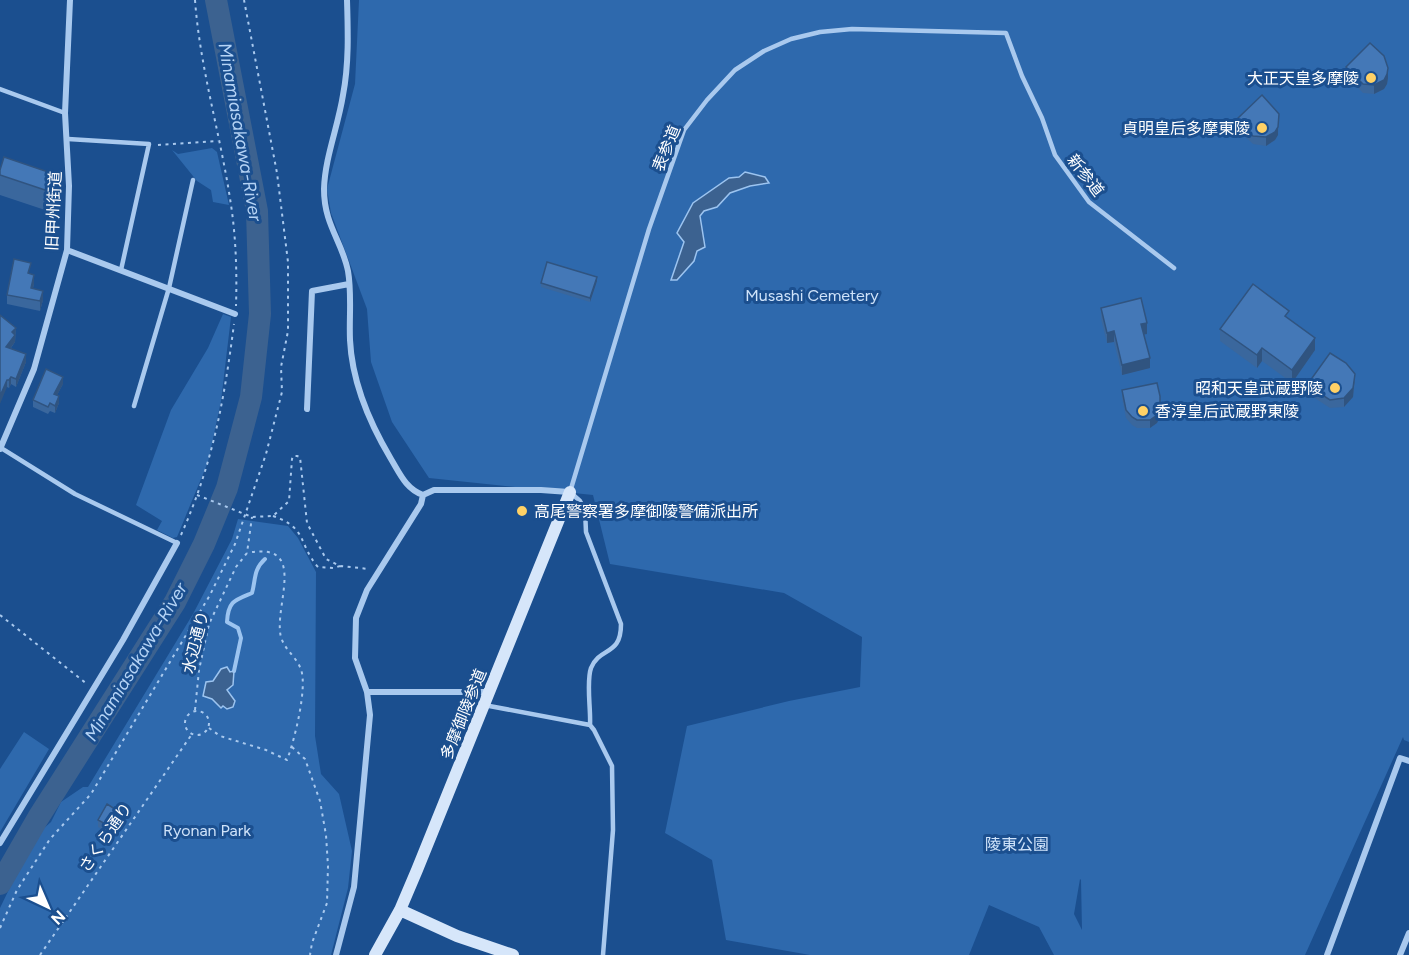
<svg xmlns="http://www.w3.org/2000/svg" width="1409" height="955" font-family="Figtree,'Noto Sans JP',sans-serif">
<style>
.green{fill:#2e69ad;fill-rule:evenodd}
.water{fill:#3c6290;stroke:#9cc4f0;stroke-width:1.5}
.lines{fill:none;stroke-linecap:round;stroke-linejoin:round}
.stream{stroke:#9cc4f0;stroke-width:4}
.river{stroke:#3c6290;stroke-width:22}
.path{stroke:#a9c9ee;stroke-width:2;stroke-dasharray:3 4.5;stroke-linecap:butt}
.lane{stroke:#a9c9ee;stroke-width:4.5}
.street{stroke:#a9c9ee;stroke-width:6}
.secondary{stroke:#d6e6fa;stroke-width:12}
.wall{fill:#3a679d}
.shaded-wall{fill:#305480}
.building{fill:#4478b7;stroke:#305480;stroke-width:1.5}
.poi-dot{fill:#ffd166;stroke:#1b4f8f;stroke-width:2}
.labels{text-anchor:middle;stroke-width:6;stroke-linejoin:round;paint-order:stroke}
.poi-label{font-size:16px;fill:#fff;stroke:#1b4f8f;text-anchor:end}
.street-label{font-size:16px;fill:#fff;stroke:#1b4f8f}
.park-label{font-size:16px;fill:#cfe3fa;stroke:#1b4f8f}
.water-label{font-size:18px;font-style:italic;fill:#b5d3f5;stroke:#1b4f8f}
</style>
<rect width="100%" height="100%" fill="#1b4f8f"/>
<path class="green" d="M359 0H1409V742L1404 740 1403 737 1305 955H1054L1039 927 989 905 969 955H810L726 940 712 860 665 833 687 726 789 701 860 687 862 637 784 593 610 564 593 495 429 478 392 422 371 362 367 309 331 213 327 189 355 84ZM1080 879 1081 880 1082 930 1074 914Z
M212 148 217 152 229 205 213 202 211 190 197 181 172 150 178 154Z
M223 314 231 317 221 401 208 462 177 537 173 538 157 530 162 521 136 505 171 410 208 348Z
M238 519 288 526 298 538 316 572 315 736 321 774 339 794 352 851 348 888 331 955H0V908L14 879V870L35 836 51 822 61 802 83 787H88L193 614 232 539Z
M24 732 49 749 0 832V769Z"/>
<path class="water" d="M745 172 765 177 769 183 750 186 730 193 717 207 704 211 700 216 705 247 697 251 694 261 677 280H671L684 242 677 233 693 203 729 178 739 177Z
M227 667 230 672 234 671 233 685 227 690 235 701 233 707 227 709 223 706 221 708 212 699 203 696 206 682 213 681 221 669Z"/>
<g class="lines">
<path class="stream" d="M234 671 241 638 238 628 227 622C228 601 235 600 252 593 256 579 253 570 265 559"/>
<path class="river" d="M0 884 38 818 175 602 204 544 227 488 251 397 260 314 257 211 216 0"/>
<path class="path" d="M195 0C200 69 221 136 231 205 236 238 237 273 236 306
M158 145 218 141
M197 495 252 517 273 516 289 501 292 459 293 456H297L300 457 307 523 326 559 340 566 369 569
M273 516C308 528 298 544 318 567L334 568 340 566
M181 535C213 463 224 401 234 324
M0 615 87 684
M195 710 199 670 209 624 236 567 247 553 252 517
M185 723a12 12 0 1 1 24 0a12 12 0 1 1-24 0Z
M209 728 220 736 266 750 287 760C294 742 309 684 300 667 294 654 281 647 280 631 277 599 306 541 247 553
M292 747 305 759 320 801 326 835 328 866 327 903 312 943 310 955
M0 928 17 890 50 839 91 794 210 595 235 544 266 454 282 392 281 367 288 331V262L277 173 244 0
M40 955 192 734"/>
<path class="lane" d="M0 89 65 113
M68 139 149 144 121 270
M134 406 169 288 193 180
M1 448 75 494 177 543
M484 705 590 725 594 730 612 766 613 830 603 955
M590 725C591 709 586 682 591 668 600 646 621 657 621 624L586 532 585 510 580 501 570 492 649 229 684 130 707 100 735 70 764 51 791 39 820 32 852 29 1006 33 1022 76 1042 118 1055 155 1089 202 1174 268"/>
<path class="street" d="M347 0C348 32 349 64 343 95 338 127 325 157 324 189 324 225 342 241 348 271 352 294 349 317 350 340 352 383 369 422 391 459 400 474 406 489 423 495L434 490H541L569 492
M67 250 235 314
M307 409 312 291 349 284
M0 449 34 369 67 250 69 186 65 113 70 0
M367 692H489
M0 843 123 640 177 543
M336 955 354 887 370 715 367 692 355 658 356 618 367 590 421 504 423 495
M1327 955 1400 758 1409 761
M1400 955 1409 933"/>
<path class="secondary" d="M400 910 457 936 513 955
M375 955 400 910 417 870 570 492"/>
</g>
<path class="wall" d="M1346 67 1388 78 1387 84 1384 89 1374 94 1363 93 1346 76Z
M1279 114 1278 135 1275 140 1266 146 1253 144 1236 128V120Z
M4 157 57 195 51 212 0 195V170Z
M30 274 34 284 33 288 43 300 40 311 7 304V295Z
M597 281 590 302 541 287V283Z
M1101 308 1147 334H1144L1150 368 1122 375 1114 342 1107 343 1101 319Z
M0 315 16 328 15 342 11 348 26 362 16 387 11 384 9 388 7 387Z
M1289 319 1315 350 1292 383 1262 361 1257 368 1220 341V329Z
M1355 382 1353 397 1344 407 1330 408 1307 393V385Z
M63 384 57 395 59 403 55 413 50 411 48 414 33 407V400Z
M1122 390 1160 417 1157 423 1150 428H1137L1132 425 1126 418 1122 398Z
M118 818 109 833 98 827V820Z"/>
<path class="shaded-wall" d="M1388 68V78L1387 84 1384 89 1374 94V85Z
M1278 127V135L1275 140 1266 146V137Z
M57 175V195L51 212V192Z
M34 275V284L31 297V288Z
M597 277V281L590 302V298Z
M43 291V300L40 311V301Z
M1147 323V334L1141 335V324Z
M16 328 15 342 6 354V347L12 332Z
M1114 331V342L1107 343V333Z
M1315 338V350L1292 383V370Z
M1262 348V361L1257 368V355Z
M26 354V362L16 387V379Z
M1150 358V368L1122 375V365Z
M1355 374 1353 397 1344 407V398Z
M11 377V384L9 388V380Z
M63 377V384L54 401V394Z
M7 380V387L0 404V396Z
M59 396V403L55 413V406Z
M1160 409V417L1157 423 1150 428V420Z
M118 811V818L109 833V826Z"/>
<path class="building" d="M1370 43 1384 56 1388 68 1387 74 1384 80 1374 85 1363 84 1346 67Z
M1262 95 1279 114 1278 127 1275 132 1266 137 1253 136 1236 120Z
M4 157 57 175 51 192 0 175V170Z
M14 259 31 263 28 273 34 275 31 288 43 291 40 301 7 295Z
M547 262 597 277 590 298 541 283Z
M1253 284 1289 311 1285 316 1315 338 1292 370 1262 348 1257 355 1220 329Z
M1141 298 1147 323 1141 324 1150 358 1122 365 1114 331 1107 333 1101 308Z
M0 315 16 328 12 332 15 335 6 347 26 354 16 379 11 377 9 380H7L0 396Z
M1330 353 1346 363 1355 374 1353 388 1344 398 1330 400 1307 385Z
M46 369 63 377 54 394 59 396 55 406 50 403 48 407 33 400Z
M1157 383 1160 396V409L1157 415 1150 420H1137L1132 417 1126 410 1122 390Z
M107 804 118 811 109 826 98 820Z"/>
<g class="poi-dot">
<circle cx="1371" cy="78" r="6"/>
<circle cx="1262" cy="128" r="6"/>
<circle cx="1335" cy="388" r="6"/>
<circle cx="1143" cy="411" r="6"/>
<circle cx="522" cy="511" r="6"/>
</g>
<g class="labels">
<g class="poi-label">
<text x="1359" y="84">大正天皇多摩陵</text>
<text x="1250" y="134">貞明皇后多摩東陵</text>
<text x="1323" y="394">昭和天皇武蔵野陵</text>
<text x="1155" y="417" text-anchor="start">香淳皇后武蔵野東陵</text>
<text x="534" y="517" text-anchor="start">高尾警察署多摩御陵警備派出所</text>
</g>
<g class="street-label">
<text transform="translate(666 148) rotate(-68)" y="6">表参道</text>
<text transform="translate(1086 175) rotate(52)" y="6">新参道</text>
<text transform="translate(53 211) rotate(-87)" y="6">旧甲州街道</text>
<text transform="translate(195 642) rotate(-76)" y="6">水辺通り</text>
<text transform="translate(463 714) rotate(-68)" y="6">多摩御陵参道</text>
<text transform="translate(105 837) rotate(-56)" y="6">さくら通り</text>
</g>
<g class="park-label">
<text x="812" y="301">Musashi Cemetery</text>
<text x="207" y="836">Ryonan Park</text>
<text x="1017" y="850">陵東公園</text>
</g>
<g class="water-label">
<text transform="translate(240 132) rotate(80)" y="6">Minamiasakawa-River</text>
<text transform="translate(136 662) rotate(-59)" y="6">Minamiasakawa-River</text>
</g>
</g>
<g transform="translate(48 907) rotate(136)" stroke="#1b4f8f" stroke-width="4.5" paint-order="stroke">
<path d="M0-4.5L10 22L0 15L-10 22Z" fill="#ffffff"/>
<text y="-9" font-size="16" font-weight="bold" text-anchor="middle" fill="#ffffff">N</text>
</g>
</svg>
